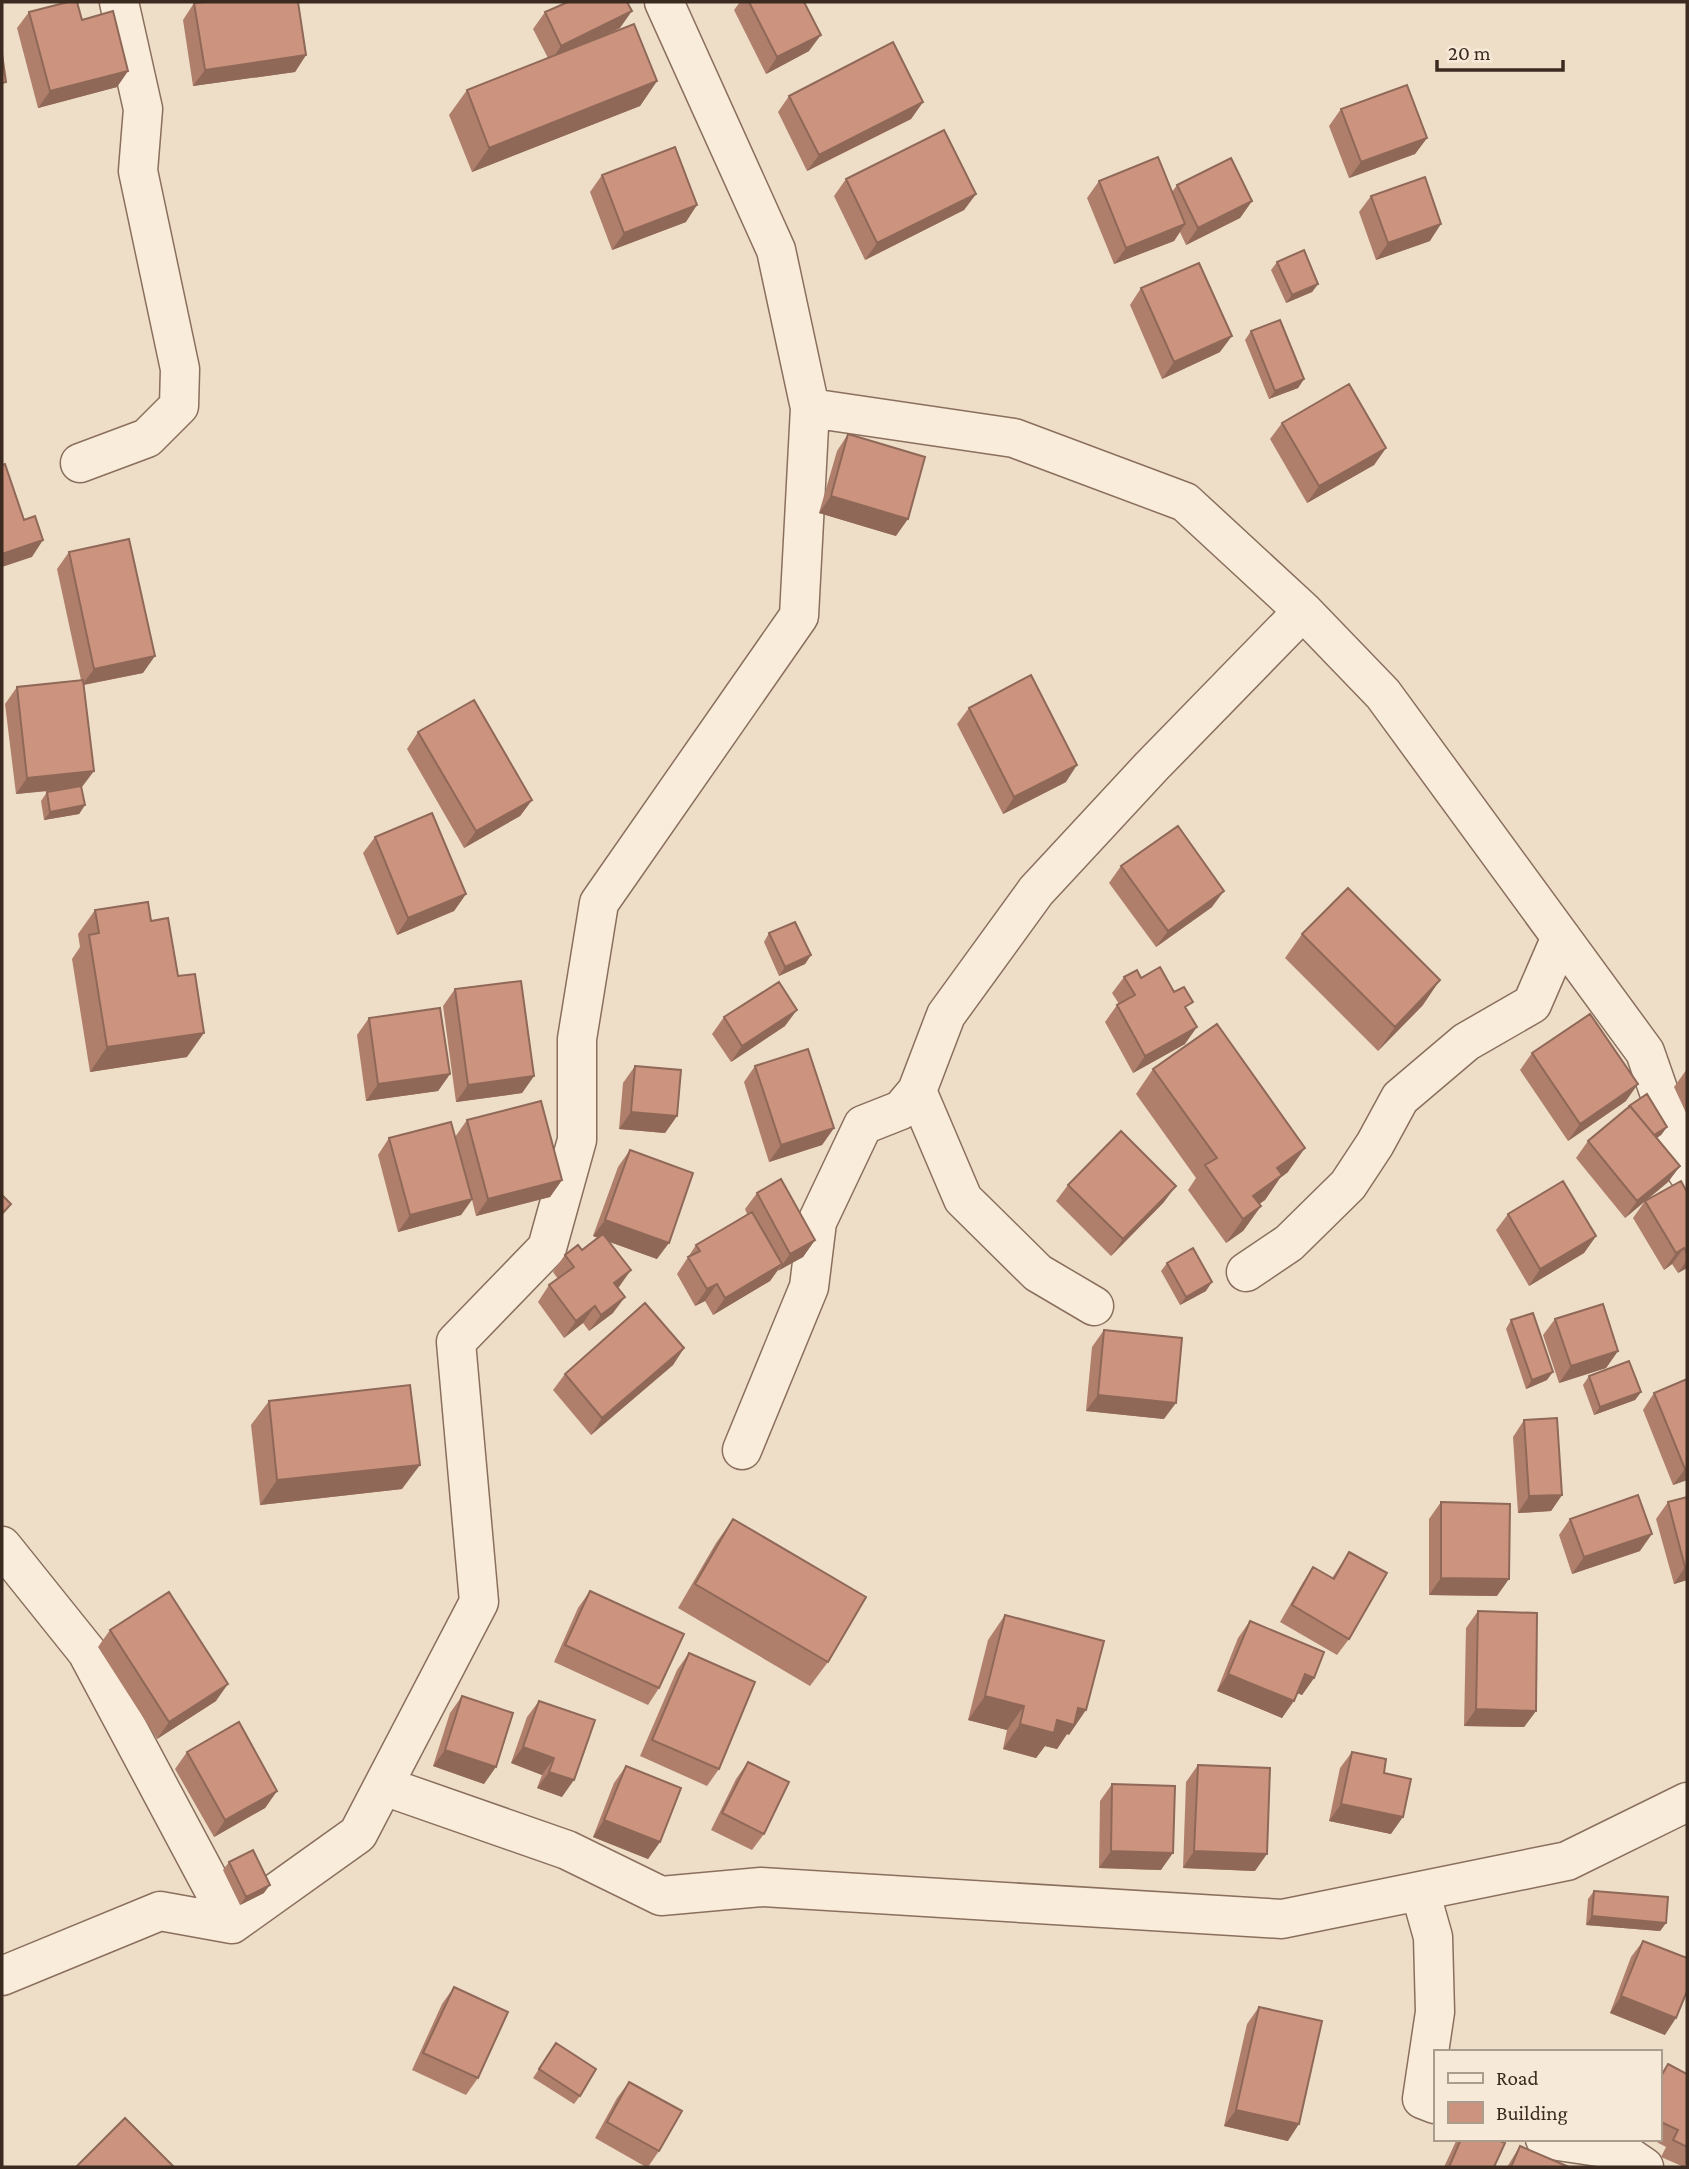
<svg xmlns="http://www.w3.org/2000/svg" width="1689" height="2169" font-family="'Crimson Pro',serif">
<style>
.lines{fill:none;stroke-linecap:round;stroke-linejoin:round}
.minor-casing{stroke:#8a6f5d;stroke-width:41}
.minor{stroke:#f9ecdb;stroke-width:38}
.wall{fill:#af7f6c}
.shaded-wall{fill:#8f6858}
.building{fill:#cc947e;stroke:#8f6858;stroke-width:2}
</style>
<rect width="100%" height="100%" fill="#eedec8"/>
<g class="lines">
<g class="minor-casing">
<path id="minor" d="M810 408 1014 438 1185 502 1303 611 1383 694 1645 1052 1687 1172
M80 463 147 438 179 406 180 369 138 171 143 109 119 2
M917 1091 963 1199 1038 1273 1094 1306
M1246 1272 1289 1243 1348 1185 1375 1144 1400 1098 1466 1042 1532 1004 1561 937
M742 1450 809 1287 817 1222 863 1125 901 1110 917 1091 946 1015 1036 891 1151 767 1303 611
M2 1546 87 1652 232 1924
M384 1786 567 1850 661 1896 761 1887 1282 1919 1567 1861 1687 1802
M1420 1891 1433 1937 1435 2012 1422 2099 1435 2104
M2 1976 160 1911 232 1924 358 1834 479 1602 456 1342 547 1248 577 1140V1039L599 903 799 616 810 408 776 250 664 2
M1545 2139 1619 2150 1644 2167"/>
</g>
<use href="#minor" class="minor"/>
</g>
<path class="wall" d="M740 2H804L809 51 766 74 734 10Z
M194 3 306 55 295 72 193 86 183 20Z
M29 12 128 71 117 87 38 108 17 28Z
M545 12 620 28 603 36 657 81 640 106 472 172 449 115 467 90 548 58 533 29Z
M789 96 923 102 911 119 807 171 778 112Z
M1341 109 1427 138 1415 154 1349 178 1329 126Z
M602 175 686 222 612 250 590 192Z
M846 179 976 194 964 210 865 260 834 196Z
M1099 181 1172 192 1177 185 1252 201 1240 218 1186 245 1180 232 1174 241 1114 264 1087 198Z
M1371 196 1430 241 1376 260 1359 212Z
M1277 262 1318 284 1312 292 1286 303 1271 270Z
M1141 288 1220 352 1162 379 1130 305Z
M1251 331 1304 379 1298 388 1269 399 1245 340Z
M1282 423 1386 448 1374 465 1307 503 1270 439Z
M848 434 896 536 819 513 837 451Z
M69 552 143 673 84 685 82 787H81L85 805 79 814 44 820 41 801 47 792 60 790 16 794 5 704 17 687 81 680 57 569Z
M969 708 1066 782 1003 814 957 724Z
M418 732 532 800 520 816 464 848 407 749Z
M375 837 466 894 454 911 397 935 363 853Z
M1121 866 1212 907 1156 947 1109 883Z
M95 910 151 921 187 1057 90 1072 72 959 80 947 78 934Z
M769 933 811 955 805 964 779 976 764 942Z
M1302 934 1423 1005 1378 1051 1285 958Z
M1124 977 1141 978 1174 992 1187 1010 1185 1044 1133 1073 1105 1022 1117 1005 1119 1004 1112 993Z
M455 989 534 1076 522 1093 456 1102 443 1006Z
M724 1017 785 1026 731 1062 712 1034Z
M369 1018 450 1074 438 1091 366 1101 357 1035Z
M1532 1053 1626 1101 1568 1141 1520 1070Z
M635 1066 677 1116 665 1133 619 1129 623 1083Z
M755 1066 834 1128 822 1145 769 1162 744 1082Z
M1153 1069 1288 1172 1280 1178 1265 1200 1259 1204 1261 1206 1243 1231 1226 1243 1188 1190 1196 1178 1136 1094Z
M1687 1069V1115L1674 1087Z
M1629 1106 1667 1127 1661 1135 1657 1138 1680 1166 1668 1182 1625 1218 1576 1158 1588 1141 1626 1109Z
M467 1120 562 1180 550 1197 476 1216 472 1200 461 1215 398 1232 378 1155 389 1138 455 1137Z
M630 1150 657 1259 610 1242 619 1287 618 1288 613 1313 589 1331 583 1323 564 1338 538 1302 549 1285 558 1279 553 1272 565 1255 582 1250 598 1238 593 1236 618 1167Z
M1068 1185 1164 1202 1111 1256 1056 1201Z
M1687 1192V1268L1678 1273 1672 1264 1664 1270 1633 1218 1645 1201Z
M757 1193 815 1240 803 1257 778 1270 770 1281 713 1315 705 1301 695 1306 677 1274 696 1245 747 1214 745 1209Z
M1508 1214 1596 1236 1584 1253 1529 1286 1496 1230Z
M1167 1263 1206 1291 1180 1305 1161 1271Z
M1555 1319 1618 1351 1606 1368 1559 1383 1543 1335Z
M1511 1320 1547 1380 1526 1389 1506 1329Z
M1104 1330 1164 1419 1086 1411 1092 1347Z
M684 1348 673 1365 591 1435 553 1390 565 1374Z
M1589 1376 1641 1392 1635 1400 1594 1415 1583 1385Z
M1687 1379V1480L1673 1485 1643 1410 1654 1393Z
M269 1401 402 1489 260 1505 251 1425Z
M1524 1420 1562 1495 1551 1511 1518 1513 1513 1437Z
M1687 1497V1580L1674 1584 1656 1519 1668 1502Z
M1441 1502 1497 1596 1429 1595V1519Z
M733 1519 828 1662 810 1686 678 1608 716 1543Z
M1570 1519 1640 1551 1572 1574 1559 1535Z
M1349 1552V1639L1337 1655 1280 1622 1302 1584 1313 1567 1332 1578Z
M590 1591 659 1688 648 1705 554 1662 578 1608Z
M1478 1611 1536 1711 1524 1727 1464 1726 1466 1628Z
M1005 1615 1069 1735 1067 1734 1057 1749 1045 1746 1036 1758 1003 1749 1007 1730 968 1720 988 1640Z
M1250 1621 1314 1678 1302 1695 1297 1693 1282 1718 1217 1691 1238 1638Z
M110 1630 216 1701 157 1739 98 1647Z
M689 1653 719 1769 707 1786 640 1756 677 1670Z
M462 1696 484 1784 433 1766 450 1713Z
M539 1701 562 1797 537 1788 542 1775 511 1763 527 1717Z
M187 1752 277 1791 265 1808 214 1837 175 1769Z
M1352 1752 1391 1834 1329 1821 1340 1768Z
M748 1762 764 1834 752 1850 711 1830 736 1779Z
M1198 1765 1255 1871 1183 1868 1186 1782Z
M626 1766 660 1842 648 1859 593 1837 614 1783Z
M1112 1784 1161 1870 1099 1868 1100 1801Z
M229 1862 264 1893 240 1905 223 1870Z
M1594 1891 1666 1923 1660 1931 1586 1925 1588 1899Z
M1643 1941 1665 2035 1610 2013 1631 1957Z
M454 1987 478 2078 466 2095 412 2070 442 2004Z
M1259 2007 1288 2141 1224 2126 1247 2024Z
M556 2043 580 2096 574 2104 533 2078Z
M1668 2064 1687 2074V2162L1684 2167 1661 2157 1666 2147 1651 2139H1659V2076Z
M629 2082 659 2151 648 2167H646L595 2138 617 2098Z
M1457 2139H1496L1494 2167H1444Z
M1520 2146 1569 2167H1507Z"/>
<path class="shaded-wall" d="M632 11 620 28 550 62 561 46Z
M821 35 809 51 766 74 777 57Z
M306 55 295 72 193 86 205 70Z
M128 71 117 87 38 108 50 91Z
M657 81 640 106 472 172 489 148Z
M923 102 911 119 807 171 819 155Z
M1427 138 1415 154 1349 178 1361 162Z
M976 194 964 210 865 260 877 243Z
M1252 201 1240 218 1186 245 1198 228Z
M697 205 686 222 612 250 624 233Z
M1185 224 1174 241 1114 264 1126 248Z
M1441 224 1430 241 1376 260 1388 243Z
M1318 284 1312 292 1286 303 1292 295Z
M1232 336 1220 352 1162 379 1174 362Z
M1304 379 1298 388 1269 399 1275 391Z
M1386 448 1374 465 1307 503 1319 486Z
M831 496 908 519 896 536 819 513Z
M43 540 32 557 2 567V554Z
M155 656 143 673 82 685 94 669Z
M1077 765 1066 782 1003 814 1014 797Z
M94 771 82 787 16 794 27 778Z
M532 800 520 816 464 848 476 831Z
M85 805 79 814 44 820 50 812Z
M1224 891 1212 907 1156 947 1168 931Z
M466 894 454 911 397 935 408 918Z
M811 955 805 964 779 976 785 967Z
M1440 980 1423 1005 1378 1051 1395 1027Z
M797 1010 785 1026 731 1062 742 1046Z
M1197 1027 1185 1044 1133 1073 1145 1056Z
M204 1033 187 1057 90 1072 107 1047Z
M450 1074 438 1091 366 1101 378 1084Z
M534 1076 522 1093 456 1102 468 1085Z
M1638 1084 1626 1101 1568 1141 1580 1124Z
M631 1112 677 1116 665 1133 619 1129Z
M1667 1127 1661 1135 1646 1145 1652 1136Z
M834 1128 822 1145 769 1162 781 1145Z
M1305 1148 1288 1172 1280 1178 1265 1200 1241 1217 1253 1196 1277 1168Z
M1680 1166 1668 1182 1625 1218 1637 1201Z
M562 1180 550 1197 476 1216 488 1199Z
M1176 1186 1164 1202 1111 1256 1123 1239Z
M472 1199 461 1215 398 1232 410 1215Z
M1261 1206 1243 1231 1226 1243 1243 1219Z
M605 1220 669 1243 657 1259 593 1236Z
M1596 1236 1584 1253 1529 1286 1540 1269Z
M815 1240 803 1257 778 1271 790 1254Z
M1684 1248 1672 1264 1664 1270 1676 1253Z
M1687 1260V1268L1678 1273Z
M782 1264 770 1281 713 1315 725 1298Z
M631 1270 619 1287 603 1300 614 1283Z
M1212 1282 1206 1291 1180 1305 1186 1297Z
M717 1284 705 1301 695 1306 707 1289Z
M625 1297 613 1313 589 1331 601 1315Z
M595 1306 583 1323 564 1338 576 1321Z
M684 1348 673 1365 591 1435 602 1418Z
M1618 1351 1606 1368 1559 1383 1571 1366Z
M1553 1372 1547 1380 1526 1389 1532 1380Z
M1641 1392 1635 1400 1594 1415 1600 1407Z
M1098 1395 1176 1403 1164 1419 1086 1411Z
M420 1465 402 1489 260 1505 277 1480Z
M1687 1468V1480L1673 1485 1685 1469Z
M1562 1495 1551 1511 1518 1513 1529 1496Z
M1652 1534 1640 1551 1572 1574 1584 1557Z
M1685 1567H1687V1580L1674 1584Z
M1441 1578 1509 1579 1497 1596 1429 1595Z
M1228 1674 1294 1701 1282 1718 1217 1691Z
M1305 1674 1314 1678 1302 1695 1293 1691Z
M228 1684 216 1701 157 1739 169 1722Z
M985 1696 1024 1706 1007 1730 968 1720Z
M1078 1708 1086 1710 1069 1735 1067 1734 1057 1749 1045 1746 1036 1758 1003 1749 1020 1724 1057 1720Z
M1476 1709 1536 1711 1524 1727 1464 1726Z
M523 1747 554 1758 542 1775 511 1763Z
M445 1750 496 1767 484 1784 433 1766Z
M549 1772 574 1780 562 1797 537 1788Z
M277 1791 265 1808 214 1837 225 1820Z
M1341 1804 1403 1817 1391 1834 1329 1821Z
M604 1820 660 1842 648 1859 593 1837Z
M1111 1851 1173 1853 1161 1870 1099 1868Z
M1194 1851 1267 1854 1255 1871 1183 1868Z
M270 1885 264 1893 240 1905 246 1897Z
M1592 1916 1666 1923 1660 1931 1586 1925Z
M1621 1996 1676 2018 1665 2035 1610 2013Z
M1236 2110 1299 2124 1288 2141 1224 2126Z"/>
<path class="building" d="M68 2H77L82 20 113 11 128 71 50 91 29 12Z
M205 2H298L306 55 205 70 194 3Z
M568 2H627L632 11 561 46 545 12Z
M749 2H804L821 35 777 57Z
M634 24 657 81 489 148 467 90Z
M893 42 923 102 819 155 789 96Z
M2 54 6 82 2 83Z
M1407 85 1427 138 1361 162 1341 109Z
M944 130 976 194 877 243 846 179Z
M675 147 697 205 624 233 602 175Z
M1158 157 1185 224 1126 248 1099 181Z
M1231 158 1252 201 1198 228 1177 185Z
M1425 177 1441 224 1388 243 1371 196Z
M1304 250 1318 284 1292 295 1277 262Z
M1199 263 1232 336 1174 362 1141 288Z
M1280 320 1304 379 1275 391 1251 331Z
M1349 384 1386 448 1319 486 1282 423Z
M848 434 925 457 908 519 831 496Z
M5 464 24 520 35 516 43 540 2 554V465Z
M129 539 155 656 94 669 69 552Z
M1031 675 1077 765 1014 797 969 708Z
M83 680 94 771 27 778 17 687Z
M474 700 532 800 476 831 418 732Z
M81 786 85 805 50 812 47 792Z
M432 813 466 894 408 918 375 837Z
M1178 826 1224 891 1168 931 1121 866Z
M1348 888 1440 980 1395 1027 1302 934Z
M148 902 151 921 168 918 178 976 195 974 204 1033 107 1047 89 935 99 933 95 910Z
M795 922 811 955 785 967 769 933Z
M1160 967 1174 992 1184 987 1193 1002 1185 1007 1197 1027 1145 1056 1117 1005 1135 995 1124 977 1137 970 1141 978Z
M521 981 534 1076 468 1085 455 989Z
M779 982 797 1010 742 1046 724 1017Z
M440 1008 450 1074 378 1084 369 1018Z
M1590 1014 1638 1084 1580 1124 1532 1053Z
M1217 1024 1305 1148 1277 1168 1282 1175 1253 1196 1261 1206 1243 1219 1205 1165 1217 1158 1153 1069Z
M808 1049 834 1128 781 1145 755 1066Z
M635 1066 681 1070 677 1116 631 1112Z
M1647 1094 1667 1127 1654 1135 1630 1106 1629 1107V1106Z
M541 1101 562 1180 488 1199 467 1120Z
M1630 1106 1680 1166 1637 1201 1588 1141Z
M451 1122 472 1199 410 1215 389 1138Z
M1121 1131 1176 1186 1123 1239 1068 1185Z
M630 1150 693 1173 669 1243 605 1220Z
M781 1179 815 1240 790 1254 757 1193Z
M1563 1181 1596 1236 1540 1269 1508 1214Z
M1681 1181 1687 1192V1253L1684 1248 1676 1253 1645 1201Z
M2 1195 11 1204 2 1214Z
M752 1212 782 1264 725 1298 717 1284 707 1289 688 1257 700 1251 696 1245Z
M603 1234 631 1270 614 1283 625 1297 601 1315 595 1306 576 1321 549 1285 574 1267 565 1255 578 1245 582 1250Z
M1193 1248 1212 1282 1186 1297 1167 1263Z
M645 1303 684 1348 602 1418 565 1374Z
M1603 1304 1618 1351 1571 1366 1555 1319Z
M1533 1313 1553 1372 1532 1380 1511 1320Z
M1104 1330 1182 1338 1176 1403 1098 1395Z
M1629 1361 1641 1392 1600 1407 1589 1376Z
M1687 1379V1468L1685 1469 1654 1393Z
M410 1385 420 1465 277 1480 269 1401Z
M1557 1418 1562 1495 1529 1496 1524 1420Z
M1638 1495 1652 1534 1584 1557 1570 1519Z
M1687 1497V1567H1685L1668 1502Z
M1441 1502 1510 1504 1509 1579 1441 1578Z
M733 1519 866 1597 828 1662 695 1584Z
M1349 1552 1387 1573 1349 1639 1292 1605 1313 1567 1334 1579Z
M590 1591 684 1634 659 1688 565 1645Z
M169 1592 228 1684 169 1722 110 1630Z
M1478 1611 1537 1613 1536 1711 1476 1709Z
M1005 1615 1104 1641 1086 1710 1078 1708 1074 1725 1057 1720 1054 1733 1020 1724 1024 1706 985 1696Z
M1250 1621 1324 1652 1314 1678 1305 1674 1294 1701 1228 1674Z
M689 1653 755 1682 719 1769 652 1740Z
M462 1696 513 1713 496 1767 445 1750Z
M539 1701 595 1720 574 1780 549 1772 554 1758 523 1747Z
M239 1722 277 1791 225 1820 187 1752Z
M1352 1752 1386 1759 1384 1773 1411 1779 1403 1817 1341 1804Z
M748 1762 789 1782 764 1834 722 1813Z
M1198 1765 1270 1768 1267 1854 1194 1851Z
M626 1766 681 1788 660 1842 604 1820Z
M1112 1784 1175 1786 1173 1853 1111 1851Z
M253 1850 270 1885 246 1897 229 1862Z
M1594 1891 1668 1897 1666 1923 1592 1916Z
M1643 1941 1687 1958V1991L1676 2018 1621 1996Z
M454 1987 508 2012 478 2078 423 2053Z
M1259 2007 1322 2021 1299 2124 1236 2110Z
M556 2043 596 2069 580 2096 539 2069Z
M1668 2064 1687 2074V2147L1673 2140 1678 2130 1659 2121V2080Z
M629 2082 682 2111 659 2151 607 2122Z
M125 2118 174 2167H76Z
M1461 2139H1496L1505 2143 1494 2167H1449Z
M1520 2146 1569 2167H1511Z"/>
<rect width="1689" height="2169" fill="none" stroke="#3b2a20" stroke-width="7"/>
<rect x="1434" y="2050" width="228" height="91" fill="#f6e9d7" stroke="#ab9d8e" stroke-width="2"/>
<rect x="1448" y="2073" width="35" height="10" fill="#f9ecdb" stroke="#ab9d8e" stroke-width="2"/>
<text x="1496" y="2085" font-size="21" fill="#3b2a20">Road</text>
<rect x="1448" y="2102" width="35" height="21" fill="#cc947e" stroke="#ab9d8e" stroke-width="2"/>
<text x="1496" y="2120" font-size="21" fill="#3b2a20">Building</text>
<path d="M1437 60v10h126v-10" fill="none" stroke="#3b2a20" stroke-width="3.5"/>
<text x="1448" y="60" font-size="21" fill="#3b2a20" stroke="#f6e9d7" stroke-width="5" paint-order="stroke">20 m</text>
</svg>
